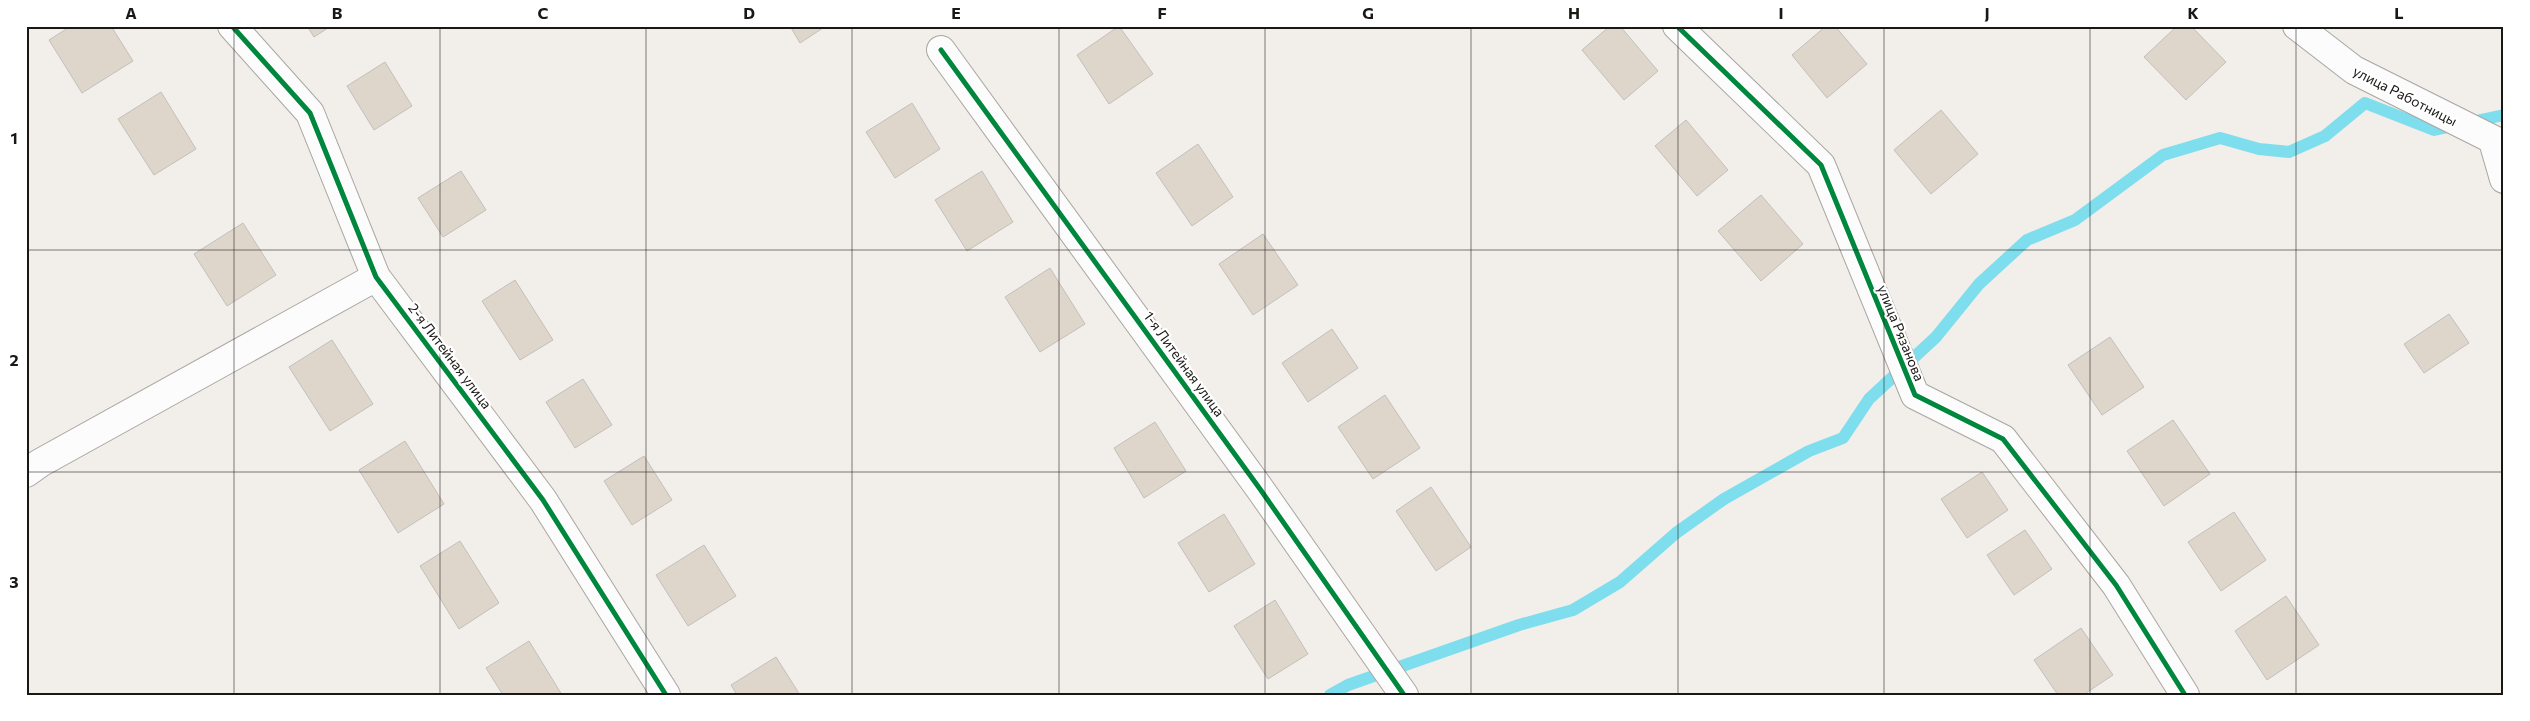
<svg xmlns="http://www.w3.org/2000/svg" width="2530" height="721" font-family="Commissioner,sans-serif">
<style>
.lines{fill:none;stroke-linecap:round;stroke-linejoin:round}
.stream{stroke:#7edeee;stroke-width:12}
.building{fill:#dfd6cb;stroke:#c2bfbc}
.street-casing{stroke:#a9a6a2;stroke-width:30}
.street{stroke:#fdfcfc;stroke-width:28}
.cycleway-casing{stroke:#fff;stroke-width:8}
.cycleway{stroke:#00873e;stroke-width:5}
.grid{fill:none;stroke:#1a1815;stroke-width:1;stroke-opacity:0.55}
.labels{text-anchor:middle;stroke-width:4.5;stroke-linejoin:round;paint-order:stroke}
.street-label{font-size:14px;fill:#1a1815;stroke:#fff}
.neatline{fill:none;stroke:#1a1815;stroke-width:2}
.grid-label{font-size:16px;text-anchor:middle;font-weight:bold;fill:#1a1815}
</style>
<rect width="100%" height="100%" fill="#f2eeea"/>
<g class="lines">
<path class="stream" d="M1330 695 1348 685 1519 625 1573 610 1620 582 1676 533 1724 499 1809 451 1843 438 1869 399 1936 337 1979 284 2027 240 2075 220 2163 155 2220 138 2259 149 2289 152 2325 136 2365 103 2434 130 2504 115"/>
</g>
<path class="building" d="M71 26H111L133 61 82 93 49 40Z
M307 26H331L314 37Z
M790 26H826L800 43Z
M1119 26 1153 74 1109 104 1077 55Z
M1610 26H1620L1658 71 1624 100 1582 50Z
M1826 26H1835L1867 64 1827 98 1792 55Z
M2177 26H2191L2226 62 2186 100 2144 57Z
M385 62 412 106 374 130 347 86Z
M161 92 196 149 154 175 118 119Z
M912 103 940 149 895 178 866 132Z
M1941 110 1978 154 1931 194 1894 150Z
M1686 120 1728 170 1697 196 1655 146Z
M1198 144 1233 197 1192 226 1156 173Z
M461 171 486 210 443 237 418 198Z
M982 171 1013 222 967 251 935 200Z
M1761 195 1803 244 1761 281 1718 231Z
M243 223 276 275 227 306 194 254Z
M1263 234 1298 285 1253 315 1219 264Z
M1050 268 1085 324 1040 352 1005 297Z
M515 280 553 340 520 360 482 301Z
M2449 314 2469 343 2424 373 2404 344Z
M1332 329 1358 368 1308 402 1282 363Z
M2110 337 2144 387 2102 415 2068 365Z
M332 340 373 404 330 431 289 367Z
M583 379 612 425 575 448 546 402Z
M1385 395 1420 448 1373 479 1338 427Z
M2173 420 2210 474 2164 506 2127 451Z
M1155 422 1186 471 1144 498 1114 448Z
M405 441 444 504 398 533 359 470Z
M644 456 672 500 632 525 604 481Z
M1982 472 2008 510 1967 538 1941 499Z
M1431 487 1471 547 1436 571 1396 511Z
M2234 512 2266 560 2221 591 2188 542Z
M1224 514 1255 564 1209 592 1178 543Z
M2025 530 2052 569 2014 595 1987 555Z
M460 541 499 603 459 629 420 566Z
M704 545 736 596 688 626 656 575Z
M2286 596 2319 645 2267 680 2235 631Z
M1275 600 1308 654 1268 679 1234 626Z
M2081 628 2113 675 2083 695H2058L2034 660Z
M529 641 562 695H503L486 668Z
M776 657 800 695H737L731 685Z"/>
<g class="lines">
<g class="street-casing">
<path id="street" d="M232 26 310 113 376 277 543 500 666 695
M1677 26 1821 165 1915 395 2003 439 2116 585 2185 695
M2297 26 2354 70 2504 145
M941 50 1260 489 1404 695
M2493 141 2504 179
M26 473 40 463 376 277"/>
</g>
<use href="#street" class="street"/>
<g class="cycleway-casing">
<path id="cycleway" d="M232 26 310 113 376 277 543 500 666 695
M1677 26 1821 165 1915 395 2003 439 2116 585 2185 695
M941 50 1260 489 1404 695"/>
</g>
<use href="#cycleway" class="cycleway"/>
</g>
<path class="grid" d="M234 26V695M440 26V695M646 26V695M852 26V695M1059 26V695M1265 26V695M1471 26V695M1678 26V695M1884 26V695M2090 26V695M2296 26V695M26 250H2504M26 472H2504"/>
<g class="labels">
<g class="street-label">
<text transform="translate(2405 96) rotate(27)" y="5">улица Работницы</text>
<text transform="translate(1901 333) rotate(68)" y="5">улица Рязанова</text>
<text transform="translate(450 356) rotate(53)" y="5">2-я Литейная улица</text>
<text transform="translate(1184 364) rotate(54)" y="5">1-я Литейная улица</text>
</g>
</g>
<rect width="2530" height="721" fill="none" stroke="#ffffff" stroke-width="55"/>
<rect x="28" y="28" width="2474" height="666" class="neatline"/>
<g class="grid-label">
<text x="131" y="19">A</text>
<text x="337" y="19">B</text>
<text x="543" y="19">C</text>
<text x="749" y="19">D</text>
<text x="956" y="19">E</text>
<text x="1162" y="19">F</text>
<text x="1368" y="19">G</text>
<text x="1574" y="19">H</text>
<text x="1781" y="19">I</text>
<text x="1987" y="19">J</text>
<text x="2193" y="19">K</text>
<text x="2399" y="19">L</text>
<text x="14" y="144">1</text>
<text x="14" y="366">2</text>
<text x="14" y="588">3</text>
</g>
</svg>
